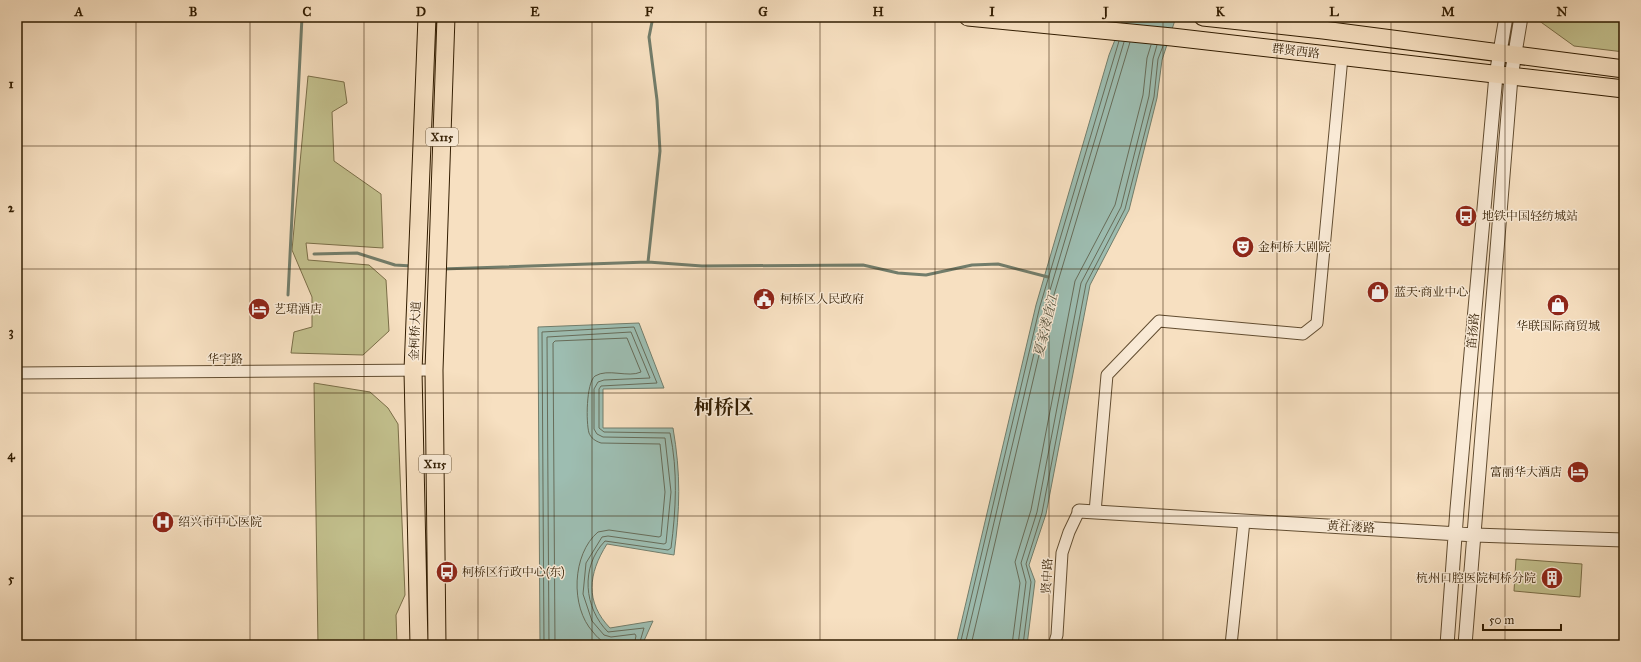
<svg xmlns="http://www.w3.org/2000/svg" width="1641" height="662" font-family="'IM FELL Great Primer','Noto Serif SC',serif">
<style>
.green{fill:#c3c18e;stroke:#7a6e48}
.water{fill:#9dbdb1;stroke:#727d6b}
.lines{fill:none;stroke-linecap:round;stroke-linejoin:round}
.shore{stroke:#676c59;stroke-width:1}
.stream{stroke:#727d6b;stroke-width:3}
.minor-casing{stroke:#624d31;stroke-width:13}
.tertiary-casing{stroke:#624d31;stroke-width:15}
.primary-casing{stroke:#311c01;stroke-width:19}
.minor{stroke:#faebd7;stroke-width:11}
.tertiary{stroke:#faebd7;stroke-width:13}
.primary{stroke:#f7e0c1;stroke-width:17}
.grid{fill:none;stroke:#311c01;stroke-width:1;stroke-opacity:0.55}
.labels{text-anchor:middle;stroke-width:3;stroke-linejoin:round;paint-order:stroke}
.shield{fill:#faebd7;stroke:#6d5a41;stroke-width:1}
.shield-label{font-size:11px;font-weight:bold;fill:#311c01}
.street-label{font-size:12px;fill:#311c01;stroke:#faebd7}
.poi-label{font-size:12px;fill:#311c01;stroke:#faebd7;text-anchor:start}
.water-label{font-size:13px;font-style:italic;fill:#57543f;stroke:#faebd7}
.town-label{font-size:20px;font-weight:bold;fill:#311c01;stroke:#faebd7}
.neatline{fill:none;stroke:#311c01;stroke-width:1.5}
.grid-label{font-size:13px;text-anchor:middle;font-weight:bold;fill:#311c01}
</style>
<rect width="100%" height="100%" fill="#f7e0c1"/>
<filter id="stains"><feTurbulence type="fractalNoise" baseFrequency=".005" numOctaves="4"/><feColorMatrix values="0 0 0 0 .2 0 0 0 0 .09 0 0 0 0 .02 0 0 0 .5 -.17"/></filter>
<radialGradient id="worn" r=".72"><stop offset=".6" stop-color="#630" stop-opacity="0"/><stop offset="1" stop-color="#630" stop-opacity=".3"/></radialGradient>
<path class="green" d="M1539 17H1624V52L1574 46 1538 20Z
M308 76 344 82 347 103 332 112 334 161 381 194 383 248 306 243 308 260 369 265 386 280 389 331 363 355 291 353 294 332 312 327V297L292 250Z
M314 383 370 392 388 408 398 424 405 595 396 615 397 645H318Z
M1516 559 1582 564 1580 597 1514 591Z"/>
<path class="water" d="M1124 17H1176L1162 60 1157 98 1129 210 1090 285 1046 514 1029 565 1035 581 1027 645H956L1036 305 1109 55Z
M639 323 664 388 603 389V428H673C681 474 680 509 674 555L607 544C588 574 585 602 610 628L653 621 642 645H540L538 327Z"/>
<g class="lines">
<path class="shore" d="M544 645 542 332 634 327 657 383 601 386 599 389V428L604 432 670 433C678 471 676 510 671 548L668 550 605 541C580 567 584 608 608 632L644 628 639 645
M549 645 547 337 631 332 650 378 604 380 598 382 594 389V429L597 434 603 437 665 438 671 492 666 543 664 544 608 536 602 537 586 563 583 594 592 621 604 635 611 637 635 634 636 636 634 645
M555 645 553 343 555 341 627 338 641 372C628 378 608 368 595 376 586 383 586 423 589 433 591 438 595 441 601 443L660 444 665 492 661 536 659 537 609 530 598 532C572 554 570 607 593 632 596 636 600 640 604 642 611 645 619 642 626 641L628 645
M960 645 1040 306 1119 41
M965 645 1045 307 1124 42
M971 645 1050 308 1130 42
M1012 645 1020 583 1015 562 1031 510 1075 281 1115 205 1143 95 1147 58 1151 45
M1018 645 1026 582 1021 563 1037 512 1081 283 1121 207 1149 96 1153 59 1157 45
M1023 645 1031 582 1026 564 1042 513 1086 284 1125 209 1154 97 1158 59 1163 46"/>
<path class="stream" d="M314 254 357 253 395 265 412 266
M648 262 660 151 657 100 649 37 653 17
M442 269 648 262 702 266 863 265 898 273 926 275 972 265 998 264 1048 277
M288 295 302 17"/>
<g class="minor-casing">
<path id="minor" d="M17 373 434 370
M1095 512 1107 375 1159 321 1303 334 1317 323 1342 57
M1054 645 1057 635 1062 553 1069 532 1079 511
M1231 645 1244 521"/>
</g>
<g class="tertiary-casing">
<path id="tertiary" d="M1079 511 1475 535 1624 540
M1447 645 1457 509 1496 75 1506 17
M1465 645 1511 77 1521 17"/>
</g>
<g class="primary-casing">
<path id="primary" d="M968 17 1172 37 1624 89
M1203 17 1323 30 1624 69
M419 645 413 371 427 17
M437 645 434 370 446 17"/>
</g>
<use href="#minor" class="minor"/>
<use href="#tertiary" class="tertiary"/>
<use href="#primary" class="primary"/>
</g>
<path class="grid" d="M136 17V645M250 17V645M364 17V645M478 17V645M592 17V645M706 17V645M820 17V645M935 17V645M1049 17V645M1163 17V645M1277 17V645M1391 17V645M1505 17V645M17 146H1624M17 269H1624M17 393H1624M17 516H1624"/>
<defs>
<g id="bus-disc" transform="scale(1.15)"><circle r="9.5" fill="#8f2418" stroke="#faebd7"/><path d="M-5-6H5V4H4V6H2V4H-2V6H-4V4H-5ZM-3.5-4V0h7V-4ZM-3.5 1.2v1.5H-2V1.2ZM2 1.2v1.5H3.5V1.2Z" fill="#fff"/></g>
<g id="theatre-disc" transform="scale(1.15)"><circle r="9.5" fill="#8f2418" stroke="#faebd7"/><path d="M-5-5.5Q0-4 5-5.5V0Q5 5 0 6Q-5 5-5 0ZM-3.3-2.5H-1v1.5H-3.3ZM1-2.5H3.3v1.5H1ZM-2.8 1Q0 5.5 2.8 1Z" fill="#fff"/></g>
<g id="shop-disc" transform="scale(1.15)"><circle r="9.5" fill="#8f2418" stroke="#faebd7"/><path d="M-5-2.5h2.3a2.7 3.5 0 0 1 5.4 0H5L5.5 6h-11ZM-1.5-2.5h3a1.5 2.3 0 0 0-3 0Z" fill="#fff"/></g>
<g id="civic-disc" transform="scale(1.15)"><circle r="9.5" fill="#8f2418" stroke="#faebd7"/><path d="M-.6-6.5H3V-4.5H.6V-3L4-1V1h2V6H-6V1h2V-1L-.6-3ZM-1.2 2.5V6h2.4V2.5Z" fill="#fff"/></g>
<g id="hotel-disc" transform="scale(1.15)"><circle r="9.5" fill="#8f2418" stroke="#faebd7"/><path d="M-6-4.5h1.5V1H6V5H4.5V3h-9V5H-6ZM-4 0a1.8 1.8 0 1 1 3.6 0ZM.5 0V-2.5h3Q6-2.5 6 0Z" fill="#fff"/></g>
<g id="hospital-disc" transform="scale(1.15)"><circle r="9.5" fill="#8f2418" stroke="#faebd7"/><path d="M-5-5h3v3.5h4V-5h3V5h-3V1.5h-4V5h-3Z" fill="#fff"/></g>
<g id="building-disc" transform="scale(1.15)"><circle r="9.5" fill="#8f2418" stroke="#faebd7"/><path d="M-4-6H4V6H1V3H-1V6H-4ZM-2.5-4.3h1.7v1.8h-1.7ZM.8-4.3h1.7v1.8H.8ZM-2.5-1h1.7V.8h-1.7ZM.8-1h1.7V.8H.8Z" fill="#fff"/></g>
</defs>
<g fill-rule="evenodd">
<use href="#bus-disc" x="1466" y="216"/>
<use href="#theatre-disc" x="1243" y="247"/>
<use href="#shop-disc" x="1378" y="292"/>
<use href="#civic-disc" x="764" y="299"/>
<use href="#shop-disc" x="1558" y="305"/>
<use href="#hotel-disc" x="259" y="309"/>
<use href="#hotel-disc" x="1578" y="472"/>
<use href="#hospital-disc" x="163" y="522"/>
<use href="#bus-disc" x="447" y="572"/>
<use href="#building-disc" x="1552" y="578"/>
</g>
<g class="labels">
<g class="shield">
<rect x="426" y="128" width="32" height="18" rx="3"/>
<rect x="419" y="455" width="32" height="18" rx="3"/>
</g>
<g class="shield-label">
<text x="442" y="141">X115</text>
<text x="435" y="468">X115</text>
</g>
<g class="street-label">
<text transform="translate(1296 51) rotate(7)" y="4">群贤西路</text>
<text transform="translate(415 331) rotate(-88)" y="4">金柯桥大道</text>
<text transform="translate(1473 331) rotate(-85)" y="4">笛扬路</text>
<text x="225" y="363">华宇路</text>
<text transform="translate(1351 527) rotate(3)" y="4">黄社溇路</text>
<text transform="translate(1047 576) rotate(-87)" y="4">贤中路</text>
</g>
<g class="poi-label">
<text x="1482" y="220">地铁中国轻纺城站</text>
<text x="1258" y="251">金柯桥大剧院</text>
<text x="1394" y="296">蓝天·商业中心</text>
<text x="780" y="303">柯桥区人民政府</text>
<text x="274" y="313">艺珺酒店</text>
<text x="1558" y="330" text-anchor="middle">华联国际商贸城</text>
<text x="1562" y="476" text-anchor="end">富丽华大酒店</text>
<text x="178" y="526">绍兴市中心医院</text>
<text x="462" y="576">柯桥区行政中心(东)</text>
<text x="1536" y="582" text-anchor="end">杭州口腔医院柯桥分院</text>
</g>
<g class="water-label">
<text transform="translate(1045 325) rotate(-76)" y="5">夏家溇直江</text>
</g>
<g class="town-label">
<text x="724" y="414">柯桥区</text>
</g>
</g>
<rect width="1641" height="662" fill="none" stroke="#f7e0c1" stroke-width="44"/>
<path d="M1483 624v6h78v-6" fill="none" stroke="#311c01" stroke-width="2"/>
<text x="1489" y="624" font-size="12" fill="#311c01" stroke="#faebd7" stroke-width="3" paint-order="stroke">50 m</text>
<rect x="22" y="22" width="1597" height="618" class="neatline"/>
<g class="grid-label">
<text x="79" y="16">A</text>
<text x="193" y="16">B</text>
<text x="307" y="16">C</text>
<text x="421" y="16">D</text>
<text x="535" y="16">E</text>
<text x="649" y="16">F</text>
<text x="763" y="16">G</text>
<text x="878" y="16">H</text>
<text x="992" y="16">I</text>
<text x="1106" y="16">J</text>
<text x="1220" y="16">K</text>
<text x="1334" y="16">L</text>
<text x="1448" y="16">M</text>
<text x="1562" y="16">N</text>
<text x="11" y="88">1</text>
<text x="11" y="212">2</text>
<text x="11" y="336">3</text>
<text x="11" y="459">4</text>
<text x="11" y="583">5</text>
</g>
<rect width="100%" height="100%" filter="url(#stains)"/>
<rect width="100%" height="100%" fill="url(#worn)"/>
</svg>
